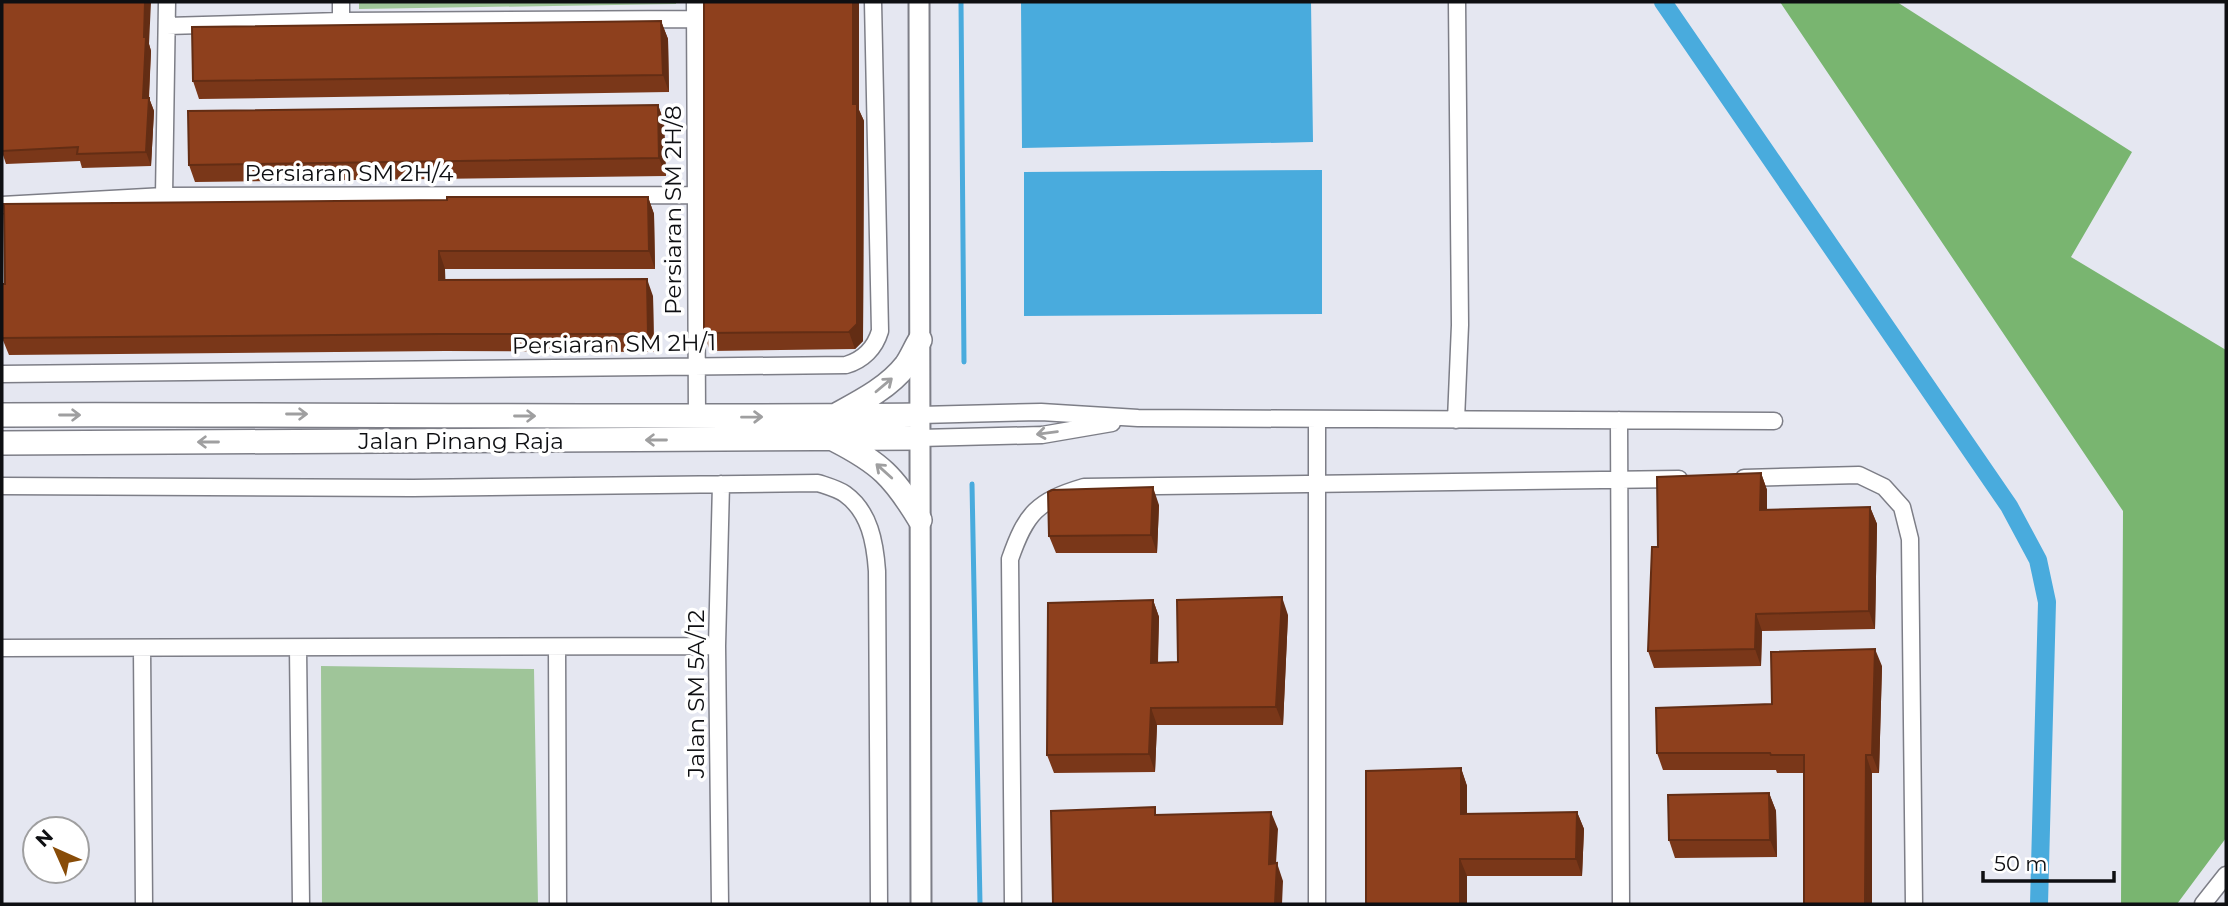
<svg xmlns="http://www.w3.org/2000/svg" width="2228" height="906" font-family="Montserrat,sans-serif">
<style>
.green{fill:#9fc599}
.forest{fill:#79b570}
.water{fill:#49abdd}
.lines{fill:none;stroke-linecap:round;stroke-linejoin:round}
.stream{stroke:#49abdd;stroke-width:5}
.canal{stroke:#49abdd;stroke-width:18}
.minor-casing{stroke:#7d7e87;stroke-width:19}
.tertiary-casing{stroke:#7d7e87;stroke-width:23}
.secondary-casing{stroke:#7d7e87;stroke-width:26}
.minor{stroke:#fff;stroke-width:16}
.tertiary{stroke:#fff;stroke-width:19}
.secondary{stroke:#fff;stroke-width:23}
.wall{fill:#7a3719}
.shaded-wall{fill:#632d14}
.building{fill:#8e401d;stroke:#632d14;stroke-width:2}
.oneway{stroke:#9f9fa0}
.labels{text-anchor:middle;stroke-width:7;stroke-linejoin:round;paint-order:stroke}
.street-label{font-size:23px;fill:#0e0f12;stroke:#fff}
</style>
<rect width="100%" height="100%" fill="#e5e7f1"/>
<path class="green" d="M359 2H676V4L359 9Z
M321 666 534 669 538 904H322Z"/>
<path class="forest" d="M1780 2H1897L2132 152 2071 257 2226 350V838L2177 904H2121L2123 511Z"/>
<path class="water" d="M1021 2H1311L1313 142 1022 148Z
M1322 170V314L1024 316V172Z"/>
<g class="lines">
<path class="stream" d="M961 2 964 362
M972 484 980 904"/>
<path class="canal" d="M1663 2 2009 506 2038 560 2047 602 2039 904"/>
<g class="minor-casing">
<path id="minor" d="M341 2V21
M695 2 697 417
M167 26 341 21 695 19
M164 196 167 2
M2 205 164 196 696 195
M2 374 846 365C863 360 875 348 880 331L873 2
M920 415 1041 412 1138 418 1774 421
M1317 419V904
M1456 420 1460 325 1457 2
M1619 420 1621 904
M920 438 1042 435 1112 423
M1744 478 1859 475 1884 487 1902 507 1910 539 1914 904
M2 486 413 488 818 483C827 486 838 489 845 494 870 512 875 543 877 571L879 904
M557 647 558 904
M2 648 717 646
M142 648 144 904
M298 648 301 904
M720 904 717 646 721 484
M1013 904 1010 559C1026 513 1037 501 1084 487L1679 479
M2203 904 2226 875"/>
</g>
<g class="tertiary-casing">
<path id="tertiary" d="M919 2 921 904"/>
</g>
<g class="secondary-casing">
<path id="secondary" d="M838 414C862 401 889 387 906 365 911 358 915 348 920 340
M2 415C308 414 614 418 920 415
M835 440C880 463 894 477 920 520
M2 443 920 438"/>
</g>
<use href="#minor" class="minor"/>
<use href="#tertiary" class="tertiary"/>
<use href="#secondary" class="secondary"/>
</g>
<path class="wall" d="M2 2 149 44 151 51 149 98 154 111 151 166 82 168 80 161 6 164 2 152Z
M661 21 668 39 669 92 199 99 193 81Z
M658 105 664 122 666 176 195 182 189 165Z
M859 110 864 121 863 341 855 349 710 351 704 333Z
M648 197 654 214 655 269H445V280L653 296 654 352 445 351 9 355 2 338 447 200Z
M1761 473 1767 490V510L1870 507 1877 524 1875 629 1762 631 1761 666 1654 668 1648 651 1658 547Z
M1159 505 1157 553H1056L1049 536Z
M1153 600 1159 617 1158 663 1178 662 1288 615 1283 725H1157L1155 772 1054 773 1047 755Z
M1882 666 1879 773H1777L1776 770H1663L1657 753 1772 704Z
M1461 768 1467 786V814L1577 812 1584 829 1582 876H1467V904H1366Z
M1769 793 1776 811 1777 857 1675 858 1669 840Z"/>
<path class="shaded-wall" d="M145 2H151L149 44 151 51 148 111 143 98 144 37Z
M853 2H859V110L864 121 863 341 855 349 849 332Z
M661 21 668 39 669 92 663 75Z
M149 98 154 111 151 166 146 152Z
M658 105 664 122 666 176 659 158Z
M648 197 654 214 655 269 649 251Z
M439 251 445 269 446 297 439 280Z
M647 279 653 296 654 352 648 334Z
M1761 473 1767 490V528L1760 510Z
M1153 487 1159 505 1157 553 1151 535Z
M1870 507 1877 524 1875 629 1869 611Z
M1282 597 1288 615 1283 725 1276 707Z
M1153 600 1159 617 1157 681 1151 663Z
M1756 614 1762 631 1761 666 1755 649Z
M1875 649 1882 666 1879 773 1872 755Z
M1151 708 1157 725 1155 772 1149 754Z
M1866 755 1872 773V904H1865Z
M1461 768 1467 786V832L1461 814Z
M1769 793 1776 811 1777 857 1770 840Z
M1271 812 1278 829 1275 881 1269 864Z
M1577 812 1584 829 1582 876 1576 859Z
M1460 859 1467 876V904H1460Z
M1277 863 1283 881 1282 904H1275Z"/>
<path class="building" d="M2 2H145L144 37H146L143 98H149L146 152 77 154 78 147 2 151Z
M704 2H853V104H857V324L849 332 704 333Z
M661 21 663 75 193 81 192 27Z
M658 105 659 158 189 165 188 111Z
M447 197H648L649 251H439V280L647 279 648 334H439L2 338V284H5L4 204 447 200Z
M1761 473 1760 510 1870 507 1869 611 1756 614 1755 649 1648 651 1652 547H1658L1657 477Z
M1153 487 1151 535 1049 536 1048 492 1052 490Z
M1282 597 1276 707 1151 708 1149 754 1047 755 1048 603 1153 600 1151 663 1178 662 1177 600Z
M1875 649 1872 755H1866L1865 904H1804V755H1771L1770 753H1657L1656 708 1772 704 1771 652Z
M1461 768V814L1577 812 1576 859H1460V904H1366V771Z
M1769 793 1770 840H1669L1668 795Z
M1155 807V815L1271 812 1269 864 1277 863 1275 904H1053L1051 811Z"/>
<defs><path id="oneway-shaft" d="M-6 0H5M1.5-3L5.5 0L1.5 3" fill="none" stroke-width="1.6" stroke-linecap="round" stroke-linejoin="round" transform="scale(1.75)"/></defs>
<g class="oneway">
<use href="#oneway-shaft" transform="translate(884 385) rotate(-40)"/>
<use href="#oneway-shaft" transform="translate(297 414)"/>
<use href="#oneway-shaft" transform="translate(70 415)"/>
<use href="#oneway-shaft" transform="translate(525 416)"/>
<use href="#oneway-shaft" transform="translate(752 417) rotate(-1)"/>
<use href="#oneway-shaft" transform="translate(1047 433) rotate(173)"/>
<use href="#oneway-shaft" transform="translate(656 440) rotate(180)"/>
<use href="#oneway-shaft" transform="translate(208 442) rotate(180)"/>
<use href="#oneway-shaft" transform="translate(884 471) rotate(-138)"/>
</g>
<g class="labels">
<g class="street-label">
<text x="349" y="181">Persiaran SM 2H/4</text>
<text transform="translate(673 210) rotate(-90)" y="8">Persiaran SM 2H/8</text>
<text transform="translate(614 344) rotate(-1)" y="8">Persiaran SM 2H/1</text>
<text x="461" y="449">Jalan Pinang Raja</text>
<text transform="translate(696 694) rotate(-90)" y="8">Jalan SM 5A/12</text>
</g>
</g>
<rect width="2228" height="906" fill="none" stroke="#0e0f12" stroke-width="7"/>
<g transform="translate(56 850) rotate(315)"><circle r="33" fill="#ffffff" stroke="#9f9fa0" stroke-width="2"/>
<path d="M0-5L12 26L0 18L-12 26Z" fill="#884c08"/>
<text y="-10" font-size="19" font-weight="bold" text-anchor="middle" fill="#0e0f12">N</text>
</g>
<path d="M1983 871v10h131v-10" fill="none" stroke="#0e0f12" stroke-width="3.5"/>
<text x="1994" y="871" font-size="21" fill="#0e0f12" stroke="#ffffff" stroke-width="5" paint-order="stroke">50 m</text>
</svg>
